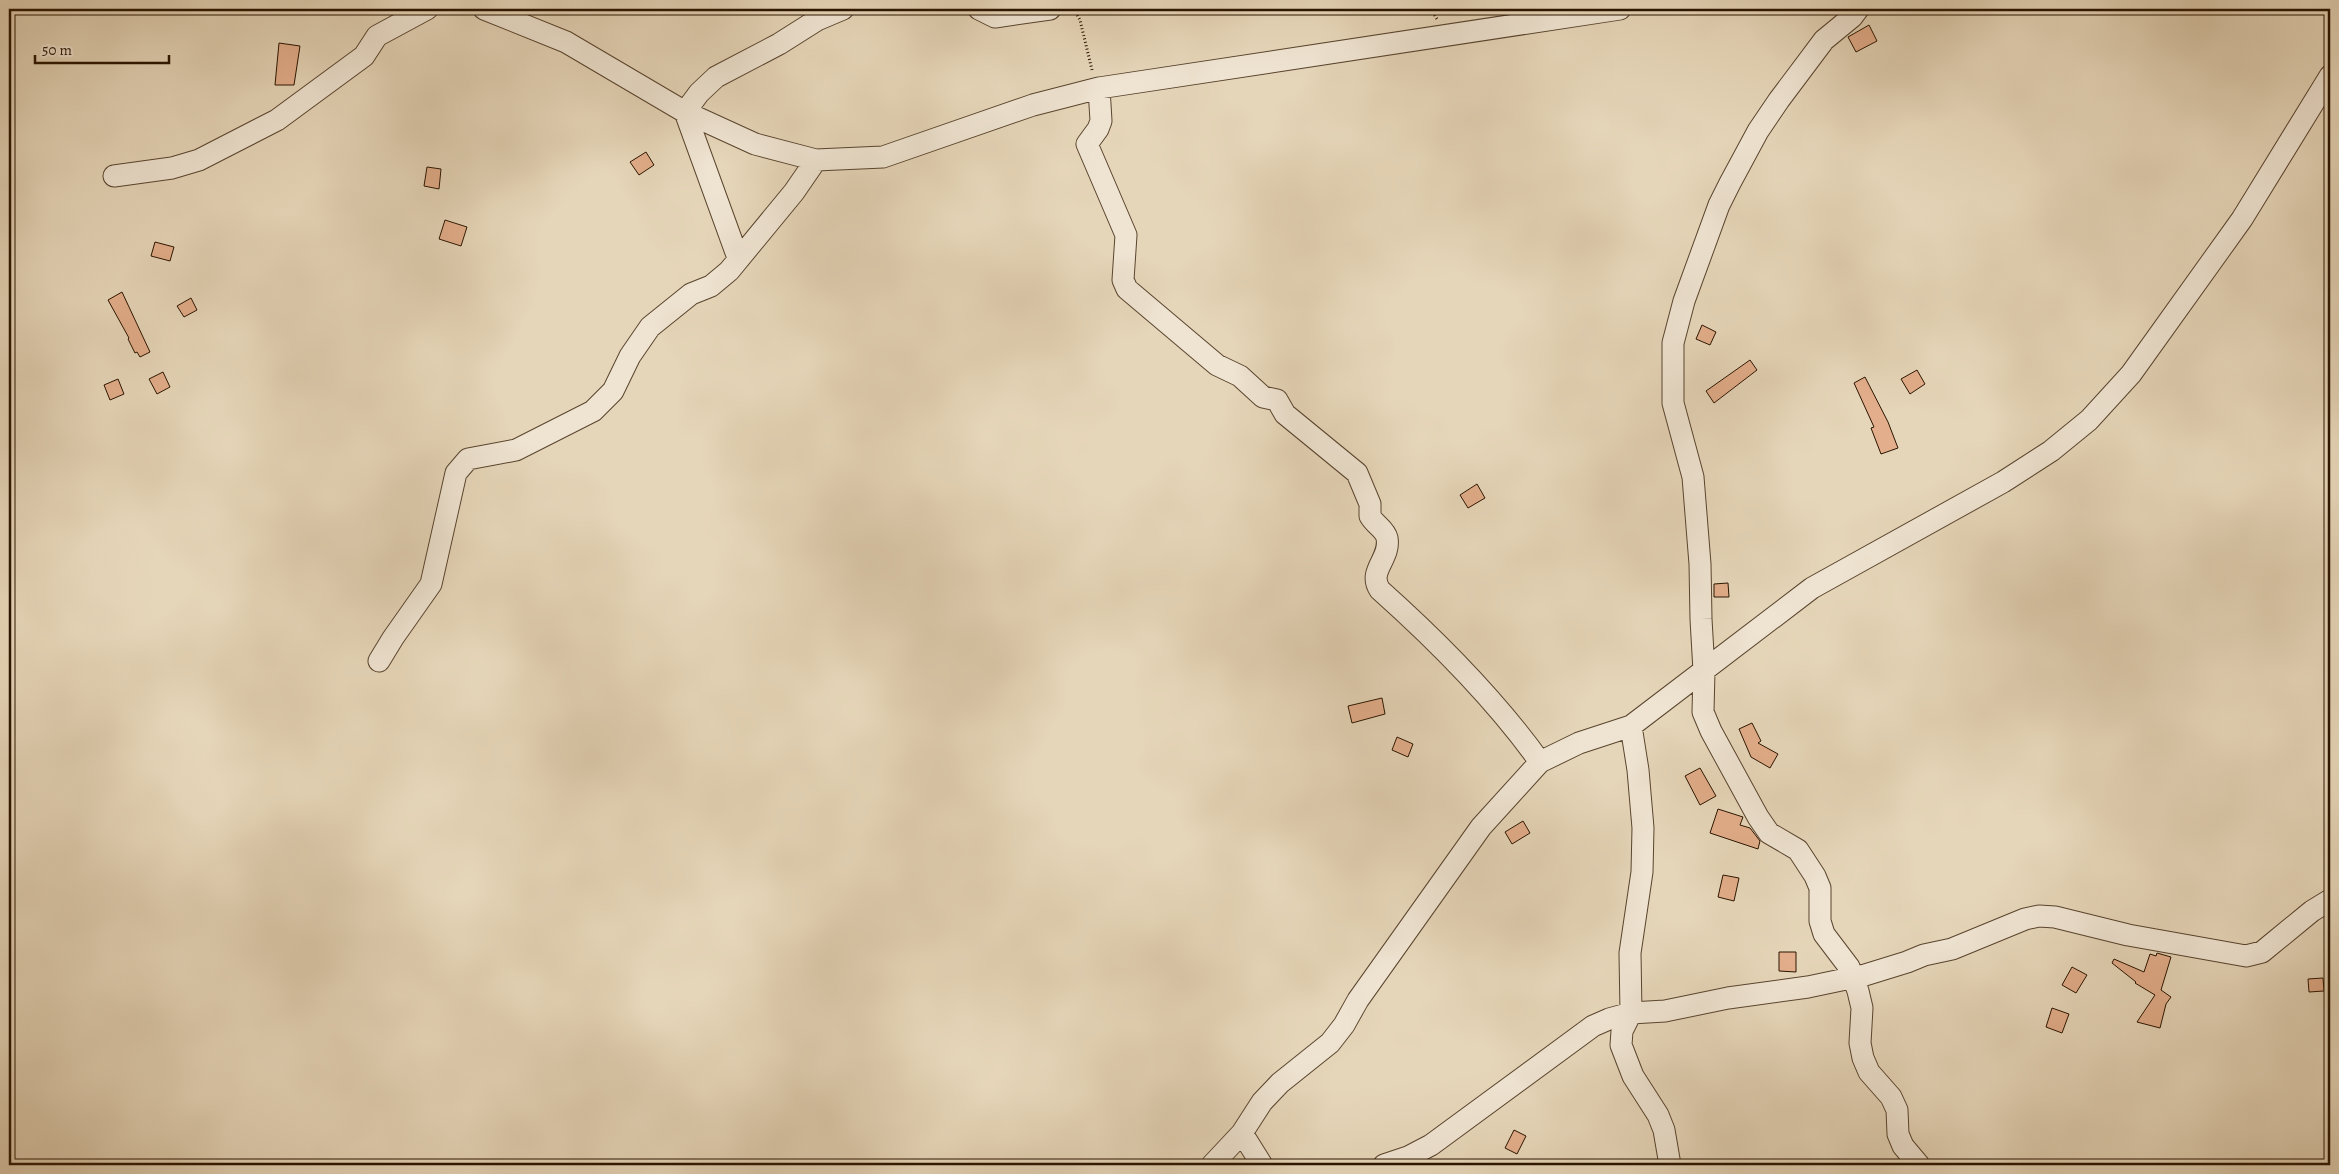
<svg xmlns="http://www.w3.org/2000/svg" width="2339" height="1174" font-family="Alegreya,serif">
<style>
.building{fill:#e3ae8b;stroke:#2a1400}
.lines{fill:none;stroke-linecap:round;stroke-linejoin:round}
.minor-casing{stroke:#59442e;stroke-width:23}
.path{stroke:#2a1400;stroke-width:3;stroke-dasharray:1 2.5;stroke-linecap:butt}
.minor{stroke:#efe4d2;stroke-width:21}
</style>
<rect width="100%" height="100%" fill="#e6d6b9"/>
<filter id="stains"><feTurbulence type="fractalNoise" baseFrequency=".004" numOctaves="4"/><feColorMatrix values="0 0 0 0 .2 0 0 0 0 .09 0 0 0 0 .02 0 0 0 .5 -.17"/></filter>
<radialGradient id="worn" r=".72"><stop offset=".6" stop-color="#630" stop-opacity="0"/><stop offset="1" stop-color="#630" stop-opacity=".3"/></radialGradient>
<path class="building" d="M1869 25 1877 41 1856 52 1848 37Z
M279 43 300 46 294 85H275Z
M646 152 654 165 639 175 630 162Z
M427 167 441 169 439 189 424 186Z
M445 220 467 227 461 246 439 239Z
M155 242 174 247 170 261 151 256Z
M122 292 150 352 140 357 137 352 135 353 128 339 129 338 108 300Z
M191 298 197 310 184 317 177 306Z
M1702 325 1716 332 1710 345 1696 339Z
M1750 360 1757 370 1714 403 1706 391Z
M1917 370 1925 384 1910 394 1901 379Z
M163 372 170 387 157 394 149 379Z
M1865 377 1888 422 1898 448 1881 454 1871 428 1874 427 1854 383Z
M118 379 124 394 110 400 104 385Z
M1477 484 1485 498 1468 508 1460 495Z
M1728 583 1729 597H1714V584Z
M1382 698 1385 714 1352 723 1348 706Z
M1752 723 1761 741 1758 743 1778 754 1770 768 1751 757 1739 729Z
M1397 737 1413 744 1408 757 1392 750Z
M1700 768 1716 796 1700 805 1685 776Z
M1718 809 1743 817 1740 825 1750 828 1760 841 1758 849 1710 833Z
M1523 821 1530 833 1512 844 1505 832Z
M1723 875 1739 878 1734 901 1718 897Z
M1779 952H1796V972L1779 971Z
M2157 953 2171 957 2161 990 2171 997 2166 1004 2160 1028 2137 1022 2155 995 2135 983 2136 982 2112 963 2114 959 2144 972 2150 954 2156 956Z
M2072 967 2087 975 2076 993 2062 985Z
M2323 978 2324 991 2309 992 2308 979Z
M2052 1008 2069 1014 2062 1033 2046 1027Z
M1514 1130 1526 1136 1517 1154 1505 1148Z"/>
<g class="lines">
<g class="minor-casing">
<path id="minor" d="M484 9 566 42 685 112 755 144 816 160 883 157 1033 105 1099 88 1620 9
M979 9 995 17 1050 9
M1858 9 1852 17 1824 40 1779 100 1758 131 1730 183 1719 205 1684 301 1673 343V403L1693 477 1700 564 1701 619 1704 671 1703 712 1711 731 1758 817 1769 833 1798 850 1815 876 1820 888V921L1824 934 1849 967 1858 991 1862 1008 1860 1043 1863 1058 1869 1072 1891 1097 1897 1110 1898 1134 1903 1146 1919 1165
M1099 88 1101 121 1098 129 1087 144 1126 235 1123 280 1127 289 1217 365 1240 376 1263 397 1277 400 1285 414 1357 473 1370 504V516C1375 525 1385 529 1387 538 1391 559 1367 571 1380 590 1437 641 1495 699 1540 762
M114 176 172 168 199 160 277 120 364 56 377 36 427 9
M738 258 685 112 699 93 716 77 779 44 817 20 843 9
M379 661 393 638 431 584 456 473 468 459 516 450 593 411 613 391 630 356 650 327 691 294 711 286 729 271 794 192 816 160
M1631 726 1638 770 1643 828 1642 872 1630 953 1631 1013 1622 1031 1621 1045 1633 1076 1658 1115 1664 1130 1670 1165
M1242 1133 1262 1165
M1212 1165 1242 1133 1262 1102 1280 1083 1330 1043 1344 1025 1358 1000 1481 827 1540 762 1579 743 1631 726 1812 588 2003 482 2051 451 2089 420 2131 374 2242 219 2330 76
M1384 1165 1408 1157 1431 1145 1593 1026 1609 1019 1631 1013 1665 1011 1728 998 1808 987 1865 975 1907 962 1924 955 1952 949 2025 919 2039 916 2055 917 2128 935 2246 956 2262 952 2312 911 2330 900"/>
</g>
<path class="path" d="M551 9 552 16
M1074 9 1080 20 1092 70
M1431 9 1437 19"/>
<use href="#minor" class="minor"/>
</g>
<rect width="2339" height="1174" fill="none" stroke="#e6d6b9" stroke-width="30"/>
<rect x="10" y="10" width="2319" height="1154" fill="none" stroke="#2a1400" stroke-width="2.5"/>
<rect x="15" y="15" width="2309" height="1144" fill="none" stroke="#2a1400"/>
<path d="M35 55v8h134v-8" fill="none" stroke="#2a1400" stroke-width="2.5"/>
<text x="42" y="55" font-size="15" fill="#2a1400" stroke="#efe4d2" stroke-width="4" paint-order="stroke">50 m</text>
<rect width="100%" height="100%" filter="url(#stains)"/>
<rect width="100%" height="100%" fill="url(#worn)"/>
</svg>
